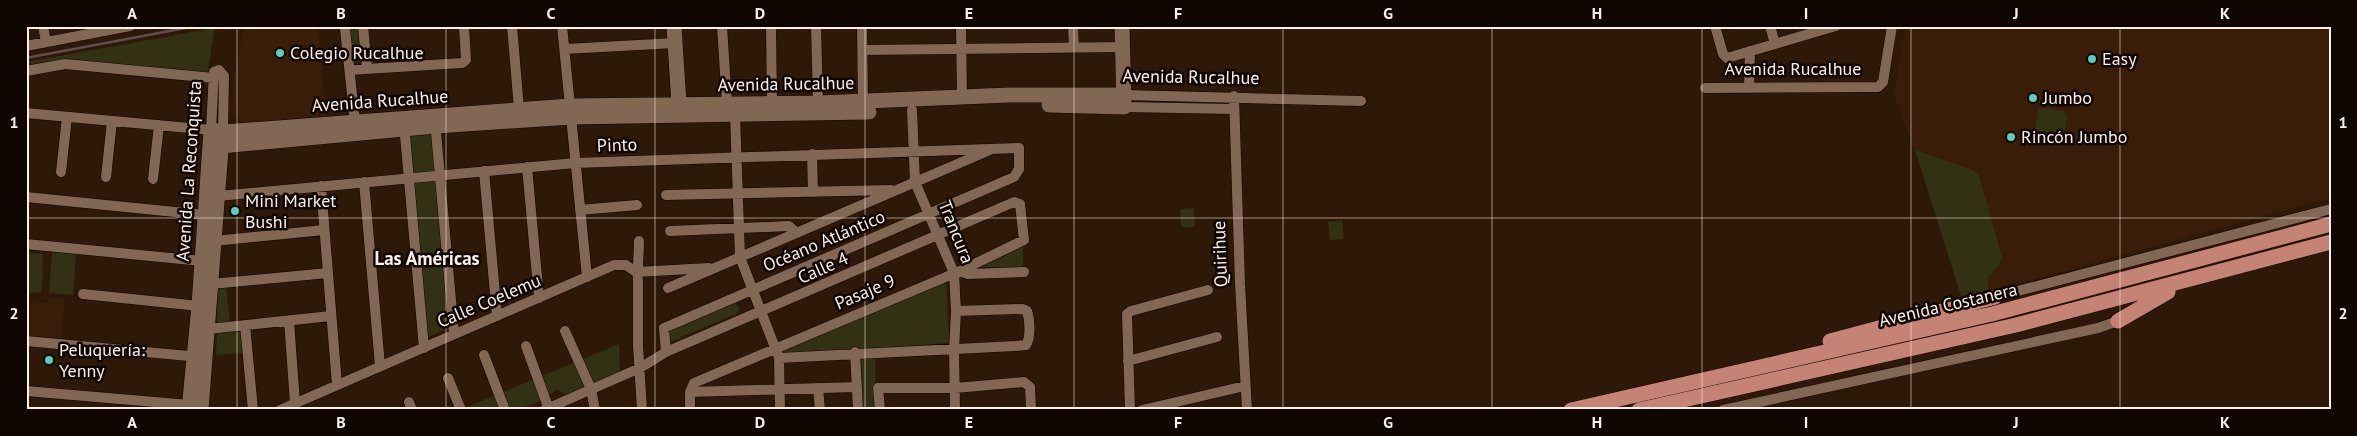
<svg xmlns="http://www.w3.org/2000/svg" width="2357" height="436" font-family="'PT Sans',sans-serif">
<style>
.built{fill:#391d08}
.green{fill:#333114}
.lines{fill:none;stroke-linecap:round;stroke-linejoin:round}
.stream{stroke:#634b4f;stroke-width:2.5}
.street-casing{stroke:#150300;stroke-width:11}
.secondary-casing{stroke:#150300;stroke-width:16}
.primary-casing{stroke:#150300;stroke-width:16}
.street{stroke:#826755;stroke-width:10}
.secondary{stroke:#826755;stroke-width:15}
.primary{stroke:#c48374;stroke-width:15}
.grid{fill:none;stroke:#fdf0e8;stroke-width:1;stroke-opacity:0.55}
.poi-dot{fill:#59cebe;stroke:#0f0602;stroke-width:2}
.labels{text-anchor:middle;stroke-width:5;stroke-linejoin:round;paint-order:stroke}
.poi-label{font-size:18px;fill:#fdf0e8;stroke:#0f0602;text-anchor:start}
.street-label{font-size:18px;fill:#fdf0e8;stroke:#0f0602}
.neighbourhood-label{font-size:19px;font-weight:bold;fill:#fdf0e8;stroke:#0f0602}
.neatline{fill:none;stroke:#fdf0e8;stroke-width:2}
.grid-label{font-size:16px;text-anchor:middle;font-weight:bold;fill:#fdf0e8}
</style>
<rect width="100%" height="100%" fill="#2e1808"/>
<path class="built" d="M263 26H318L326 116 243 123 232 114 234 76 243 31Z
M1906 26H2331V198L1962 299 1915 150 1894 95Z
M49 298 65 299 61 338 28 335 29 302 48 303Z"/>
<path class="green" d="M360 26 363 62 350 63 347 31 351 28Z
M215 28 206 82 60 68 26 72V62Z
M2039 107 2064 111 2067 117 2064 137 2061 139 2034 135Z
M434 132 435 172 411 173 407 135Z
M1915 150 1973 170 1979 176 2002 257 1999 265 1988 277 1989 292 1962 299Z
M434 178 437 181 452 326 426 338 412 184 414 180Z
M1194 208 1195 227H1181L1180 209Z
M1342 220 1344 239 1330 240 1328 222Z
M1023 246V268L982 267Z
M52 252 76 254 73 295 49 293Z
M26 253 43 254 42 292 26 293Z
M946 279 949 343 782 355 778 353Z
M226 287 230 324 217 325 218 288Z
M734 301 740 309 736 314 670 342 669 331Z
M239 330 243 332 245 353 216 355 217 332Z
M619 344 620 374 566 395 557 389C526 416 499 410 460 410Z
M875 354 876 410H862L861 355Z"/>
<g class="lines">
<path class="stream" d="M26 58 196 26"/>
<g class="street-casing">
<path id="street" d="M43 26 46 42
M347 26 345 29 355 122
M363 26 367 69
M512 26 519 109
M562 26 587 277
M722 26 727 104 735 114 740 257 779 358 780 410
M771 26 772 104
M816 26 818 103
M862 26 863 102
M961 26 962 98
M1073 26 1074 47
M1715 26 1723 54 1727 58 1836 26
M1770 26 1775 44
M26 46 130 26
M565 49 675 43
M863 50 1123 47
M350 70 462 63 466 60 464 26
M26 71 65 64 214 78
M1705 88 1878 87 1883 82 1892 26
M1749 88 1750 51
M1125 95 1361 101
M1234 96 1240 284 1247 410
M1124 107 1234 109
M912 110 915 182 954 273 956 311 954 350 955 410
M26 113 211 130 214 72 219 70 224 76 223 132
M435 121 454 334
M404 124 424 348
M812 154 813 192
M527 167 539 298
M484 171 497 316
M61 172 67 117
M106 177 112 121
M153 179 159 125
M364 182 380 366
M321 186 337 385
M666 195 891 190
M218 196 575 163 1019 148V169L1014 177 664 328 666 352
M26 197 205 215
M580 210 637 205
M670 231 789 226 797 233
M214 241 324 230
M639 241C639 255 637 269 638 282V345L642 410
M26 244 202 261
M960 271 968 274 1024 272
M636 272 709 268
M211 284 328 273
M668 288 990 150
M83 294 199 306
M1995 297 2331 209
M289 321 295 403
M245 325 253 410
M208 329 331 316
M565 331 591 389 595 410
M26 341 200 357
M526 346 547 404V410
M855 352 858 410
M484 355 505 410
M779 358 1015 346 1026 345C1031 337 1030 320 1027 311L1022 309 956 311
M1128 361 1217 337
M448 378 461 410
M818 388 820 410
M26 391 190 405
M690 392 857 387
M409 402 412 410
M280 410 614 265H626L636 272
M544 410 640 368 666 352 1014 202 1020 204 1024 240 960 271 694 383 690 392V410
M880 410 878 388H955L1024 382 1030 387 1031 410
M1130 410 1127 314 1131 311 1208 290
M1142 410 1245 386
M1723 410 2098 328 2118 321"/>
</g>
<g class="secondary-casing">
<path id="secondary" d="M674 26 679 104
M1049 105 1124 107 1122 26
M210 147 436 126 571 117 869 112
M189 410 199 306 211 130 223 132 570 106 818 103 1009 95H1125
M201 410 222 137"/>
</g>
<g class="primary-casing">
<path id="primary" d="M2118 321 2168 292
M1830 341 1995 297
M1571 410 1992 314 2331 224
M1639 410 2016 325 2331 242"/>
</g>
<use href="#street" class="street"/>
<use href="#secondary" class="secondary"/>
<use href="#primary" class="primary"/>
</g>
<path class="grid" d="M237 26V410M446 26V410M655 26V410M865 26V410M1074 26V410M1283 26V410M1492 26V410M1702 26V410M1911 26V410M2120 26V410M26 218H2331"/>
<g class="poi-dot">
<circle cx="280" cy="53" r="5"/>
<circle cx="2092" cy="59" r="5"/>
<circle cx="2033" cy="98" r="5"/>
<circle cx="2011" cy="137" r="5"/>
<circle cx="235" cy="211" r="5"/>
<circle cx="49" cy="360" r="5"/>
</g>
<g class="labels">
<g class="poi-label">
<text x="290" y="59">Colegio Rucalhue</text>
<text x="2102" y="65">Easy</text>
<text x="2043" y="104">Jumbo</text>
<text x="2021" y="143">Rincón Jumbo</text>
<text x="245" y="207">Mini Market<tspan x="245" dy="21">Bushi</tspan></text>
<text x="59" y="356">Peluquería:<tspan x="59" dy="21">Yenny</tspan></text>
</g>
<g class="street-label">
<text x="1793" y="75">Avenida Rucalhue</text>
<text transform="translate(1191 77) rotate(1)" y="6">Avenida Rucalhue</text>
<text transform="translate(786 84) rotate(-1)" y="6">Avenida Rucalhue</text>
<text transform="translate(380 101) rotate(-4)" y="6">Avenida Rucalhue</text>
<text transform="translate(617 145) rotate(-2)" y="6">Pinto</text>
<text transform="translate(189 171) rotate(-86)" y="6">Avenida La Reconquista</text>
<text transform="translate(956 232) rotate(68)" y="6">Trancura</text>
<text transform="translate(824 241) rotate(-23)" y="6">Océano Atlántico</text>
<text transform="translate(1220 254) rotate(-92)" y="6">Quirihue</text>
<text transform="translate(823 268) rotate(-24)" y="6">Calle 4</text>
<text transform="translate(865 292) rotate(-23)" y="6">Pasaje 9</text>
<text transform="translate(489 301) rotate(-23)" y="6">Calle Coelemu</text>
<text transform="translate(1948 305) rotate(-13)" y="6">Avenida Costanera</text>
</g>
<g class="neighbourhood-label">
<text x="427" y="265">Las Américas</text>
</g>
</g>
<rect width="2357" height="436" fill="none" stroke="#0f0602" stroke-width="55"/>
<rect x="28" y="28" width="2302" height="380" class="neatline"/>
<g class="grid-label">
<text x="132" y="19">A</text>
<text x="341" y="19">B</text>
<text x="551" y="19">C</text>
<text x="760" y="19">D</text>
<text x="969" y="19">E</text>
<text x="1178" y="19">F</text>
<text x="1388" y="19">G</text>
<text x="1597" y="19">H</text>
<text x="1806" y="19">I</text>
<text x="2016" y="19">J</text>
<text x="2225" y="19">K</text>
<text x="14" y="128">1</text>
<text x="2343" y="128">1</text>
<text x="14" y="319">2</text>
<text x="2343" y="319">2</text>
<text x="132" y="428">A</text>
<text x="341" y="428">B</text>
<text x="551" y="428">C</text>
<text x="760" y="428">D</text>
<text x="969" y="428">E</text>
<text x="1178" y="428">F</text>
<text x="1388" y="428">G</text>
<text x="1597" y="428">H</text>
<text x="1806" y="428">I</text>
<text x="2016" y="428">J</text>
<text x="2225" y="428">K</text>
</g>
</svg>
